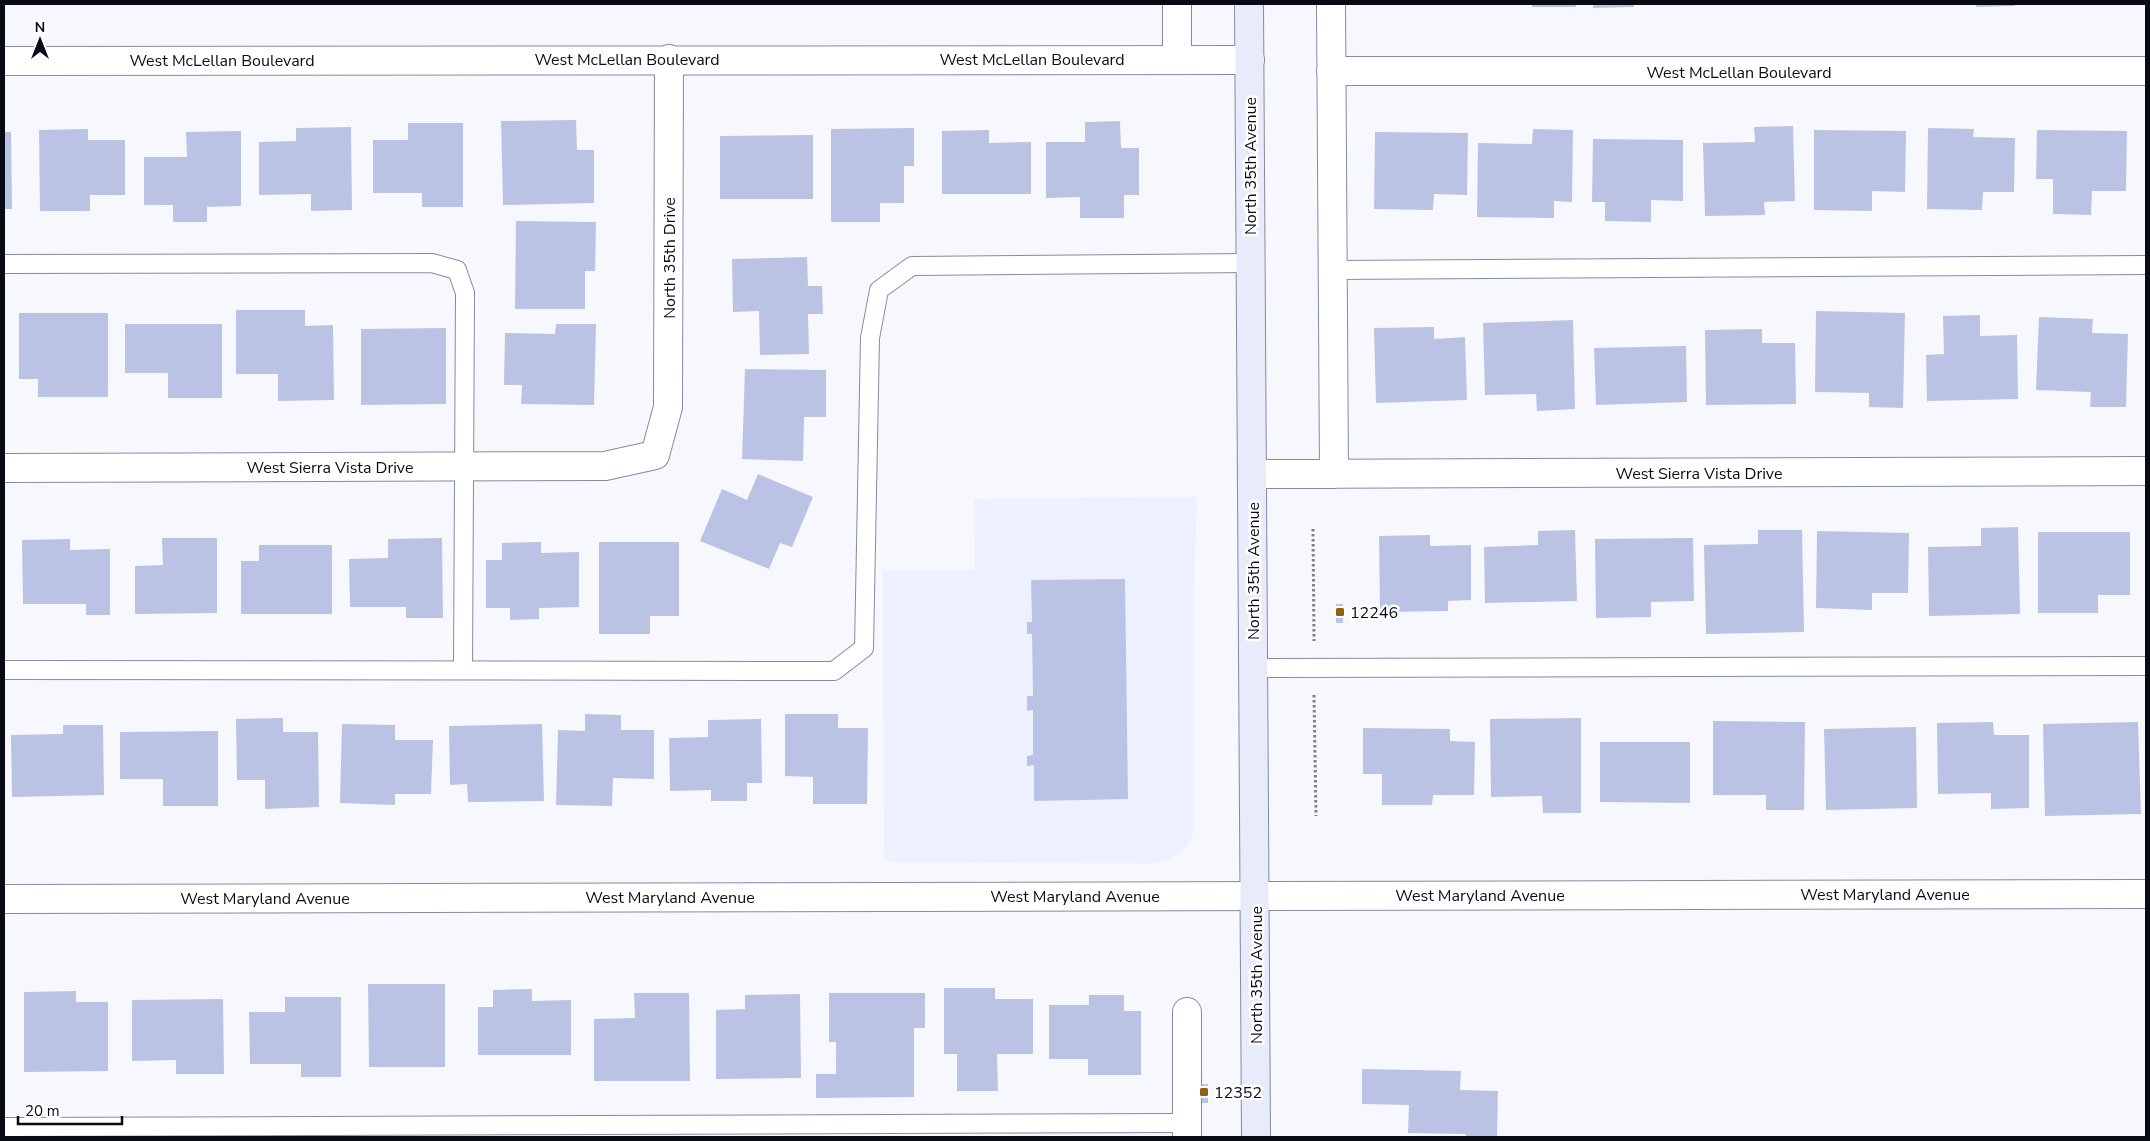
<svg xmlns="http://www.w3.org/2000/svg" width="2150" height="1141" font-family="'Nunito Sans',sans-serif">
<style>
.built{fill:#edf0fe}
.building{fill:#bbc3e5}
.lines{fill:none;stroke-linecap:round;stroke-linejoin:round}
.service-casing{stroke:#848aa2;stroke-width:20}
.minor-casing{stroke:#848aa2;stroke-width:30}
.tertiary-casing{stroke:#848aa2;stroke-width:30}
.secondary-casing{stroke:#848aa2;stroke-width:30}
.path{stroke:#7f8087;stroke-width:3;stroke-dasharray:2.5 2.5;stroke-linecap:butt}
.service{stroke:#fff;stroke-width:18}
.minor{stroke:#fff;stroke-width:28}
.tertiary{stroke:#fff;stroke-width:28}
.secondary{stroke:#e8ebfa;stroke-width:28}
.poi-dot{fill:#915e10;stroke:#fff;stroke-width:2}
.labels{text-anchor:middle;stroke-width:5;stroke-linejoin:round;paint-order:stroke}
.street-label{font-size:16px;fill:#090b14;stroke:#fff}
.poi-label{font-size:16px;fill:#090b14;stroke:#fff;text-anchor:start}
</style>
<rect width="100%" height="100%" fill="#f7f8fd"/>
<path class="built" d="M1197 497 1194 592V818L1193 834 1186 847 1172 859 1154 863 884 862 883 570H975L974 499Z"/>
<path class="building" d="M1532 4H1576V7H1532Z
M1593 4H1634V7L1593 8Z
M1976 4H2015V6L1976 7Z
M576 120 577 150H594V203L503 205 501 121Z
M1120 121 1121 148H1139V195H1124V218H1080V197L1046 198V142H1085V122Z
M408 123H463V207H422V193H373V140H408Z
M1793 126 1795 201 1764 202 1765 215 1705 216 1703 143 1755 142 1754 127Z
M351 127 352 210 311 211V194L259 195V142L296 141V128Z
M914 128V166H904V203H880V222H831V129Z
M1928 128 1974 129 1973 137 2015 138 2014 192H1983L1982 210 1927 209Z
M88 129V140H125V195H90V211H40L39 130Z
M1533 129 1573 130 1572 202 1554 201V218L1477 217 1478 143 1532 144Z
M989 130V143L1031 142V194H942V131Z
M1814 130 1906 131 1905 192 1872 191V211L1814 210Z
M2037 130 2127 131 2126 191H2092L2091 215 2053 214V179H2036Z
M241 131V206L207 207V222H173V205H144V157H187L186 132Z
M4 132H11L12 209H4Z
M1375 132 1468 133 1467 195 1434 194 1433 210 1374 209Z
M813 135V199H720V136Z
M1593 139 1683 140V201L1651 200V222L1605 221V202H1592Z
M516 221 596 222 595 271H585V309H515Z
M807 257 808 286H822L823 314H808L809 354 760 355 759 311 733 312 732 259Z
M236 310H305V326L333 325 334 400 278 401V374H236Z
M1816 311 1905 313 1903 408 1869 407V393L1815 392Z
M19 313H108V397H38V379H19Z
M1980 315V336L2017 335 2018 399 1927 401 1926 355 1944 354 1943 316Z
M2039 317 2093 319 2092 333 2128 334 2126 407H2090L2091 392 2036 390Z
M1573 320 1575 409 1537 411 1536 394 1485 395 1483 323Z
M125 324H222V398H168V373H125Z
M556 324H596L594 405 521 404 522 385H504L505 333 555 334Z
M1434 327V339L1465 337 1467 400 1376 403 1374 328Z
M446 328V404L361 405V329Z
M1762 329V343H1795L1796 404 1706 405 1705 330Z
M1686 346 1687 402 1596 405 1594 348Z
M745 369 826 370V417H804L803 461 742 459Z
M758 474 813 497 792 547 780 543 769 569 700 541 722 489 747 500Z
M2018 527 2020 614 1929 616 1928 547 1981 546V528Z
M1575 530 1577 601 1485 603 1484 547 1538 545V531Z
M1758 530H1802L1804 632 1706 634 1704 545 1758 544Z
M1817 531 1909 533 1908 593H1872V610L1816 608Z
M2038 532H2130V595H2098V613H2038Z
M1430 535V546L1471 545V600L1448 601V611L1380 612 1379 536Z
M162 538H217V613L135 614V566L163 565Z
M442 538 443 618H406V607H350L349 559 388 558V539Z
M1693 538 1694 601 1651 602V617L1596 618 1595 539Z
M70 539V550L110 549V615H86V604H23L22 540Z
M541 542V553L579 552V607L539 608V619L510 620V608H486V560H502V543Z
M599 542H679V616H650V634H599Z
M259 545H332V614H241V561H259Z
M1125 579 1128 799 1034 801V765L1027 766V756L1033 755V710L1027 711V696H1033L1032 634H1027V622H1032L1031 580Z
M1336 604H1343V623H1336Z
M585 714 621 715V730H654V779L613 778 612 806 556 805 558 730 585 731Z
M785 714H838V728H868L867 804H813V777L785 776Z
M283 718V732H318L319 807 265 809V780H237L236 719Z
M1581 718V813H1543L1542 796 1491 797 1490 719Z
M761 719 762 783H747V801H711V790L670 791 669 738 708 737V720Z
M1713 721 1805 722 1804 810H1766V795H1713Z
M1993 722 1994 735H2029V808L1991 809V793L1938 794 1937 723Z
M2138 722 2141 814 2045 816 2043 724Z
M342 724 395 725V740H433L431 794H395V805L340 803Z
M542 724 544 801 468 802 467 784 450 785 449 726Z
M63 725H103L104 795 12 797 11 735 63 734Z
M1916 727 1917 808 1826 810 1824 729Z
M1363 728 1450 729V741L1475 742 1474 795H1433L1432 805H1382V774H1363Z
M218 731V806H163V779H120V732Z
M1600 742H1690V803L1600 802Z
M368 984H445V1067H369Z
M944 988H995V999H1033V1054H997L998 1091H957V1054H944Z
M532 989V1001L571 1000V1055H478V1007H493V990Z
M76 991V1002H108V1071L24 1072V992Z
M634 993H689L690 1081H594V1019L635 1018Z
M829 993H925V1028H914V1097L816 1098V1074H836V1042H829Z
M800 994 801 1078 716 1079V1010L745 1009V995Z
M1089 995H1124V1011H1141V1075H1088V1059H1049V1005H1089Z
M285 997H341V1077H301V1064H250L249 1012H285Z
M223 999 224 1074H176V1060L132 1061V1000Z
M1362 1069 1461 1071 1460 1090 1498 1091 1497 1137H1466V1134L1408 1133 1409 1105 1362 1104Z
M1200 1084H1208V1103H1200Z"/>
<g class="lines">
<g class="service-casing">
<path id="service" d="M4 264 432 263 457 270 465 293 463 669
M1333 270 2146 265
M1254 668 2146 666
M4 670 834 671 864 648 870 338 879 290 912 266 1251 263
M4 1127 1187 1123"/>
</g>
<g class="minor-casing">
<path id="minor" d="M1177 4V60
M1331 4 1334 474
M4 61 1250 60
M1331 71H2146
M4 468 605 466 655 455 668 407 669 59
M1252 474 2146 471
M1187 1012V1137"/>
</g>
<g class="tertiary-casing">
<path id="tertiary" d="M4 899 2146 894"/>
</g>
<g class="secondary-casing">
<path id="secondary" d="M1249 4 1256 1137"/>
</g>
<path class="path" d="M1313 529 1314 641
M1314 695 1316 816"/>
<use href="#service" class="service"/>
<use href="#minor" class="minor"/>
<use href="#tertiary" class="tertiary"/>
<use href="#secondary" class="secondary"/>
</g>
<g class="poi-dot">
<rect x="1335" y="607" width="10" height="10" rx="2.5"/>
<rect x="1199" y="1087" width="10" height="10" rx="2.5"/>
</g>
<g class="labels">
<g class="street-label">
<text x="627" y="65">West McLellan Boulevard</text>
<text x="1032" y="65">West McLellan Boulevard</text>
<text x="222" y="66">West McLellan Boulevard</text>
<text x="1739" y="78">West McLellan Boulevard</text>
<text transform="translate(1250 166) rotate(-90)" y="6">North 35th Avenue</text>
<text transform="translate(669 258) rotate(-90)" y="6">North 35th Drive</text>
<text x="330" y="473">West Sierra Vista Drive</text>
<text x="1699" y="479">West Sierra Vista Drive</text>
<text transform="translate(1253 571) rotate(-90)" y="6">North 35th Avenue</text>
<text x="1885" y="900">West Maryland Avenue</text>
<text x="1480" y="901">West Maryland Avenue</text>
<text x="1075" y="902">West Maryland Avenue</text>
<text x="670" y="903">West Maryland Avenue</text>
<text x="265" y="904">West Maryland Avenue</text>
<text transform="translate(1256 975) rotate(-90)" y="6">North 35th Avenue</text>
</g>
<g class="poi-label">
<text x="1350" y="618">12246</text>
<text x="1214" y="1098">12352</text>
</g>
</g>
<rect width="2150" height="1141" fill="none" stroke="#090b14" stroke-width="10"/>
<g transform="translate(40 40)" stroke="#ffffff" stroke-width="4" paint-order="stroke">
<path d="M0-4L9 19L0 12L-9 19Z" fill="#090b14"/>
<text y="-8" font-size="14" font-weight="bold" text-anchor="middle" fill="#090b14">N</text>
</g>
<path d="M18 1116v8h104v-8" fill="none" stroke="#090b14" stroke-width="2.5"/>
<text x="25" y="1116" font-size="15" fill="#090b14" stroke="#ffffff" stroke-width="4" paint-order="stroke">20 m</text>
</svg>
